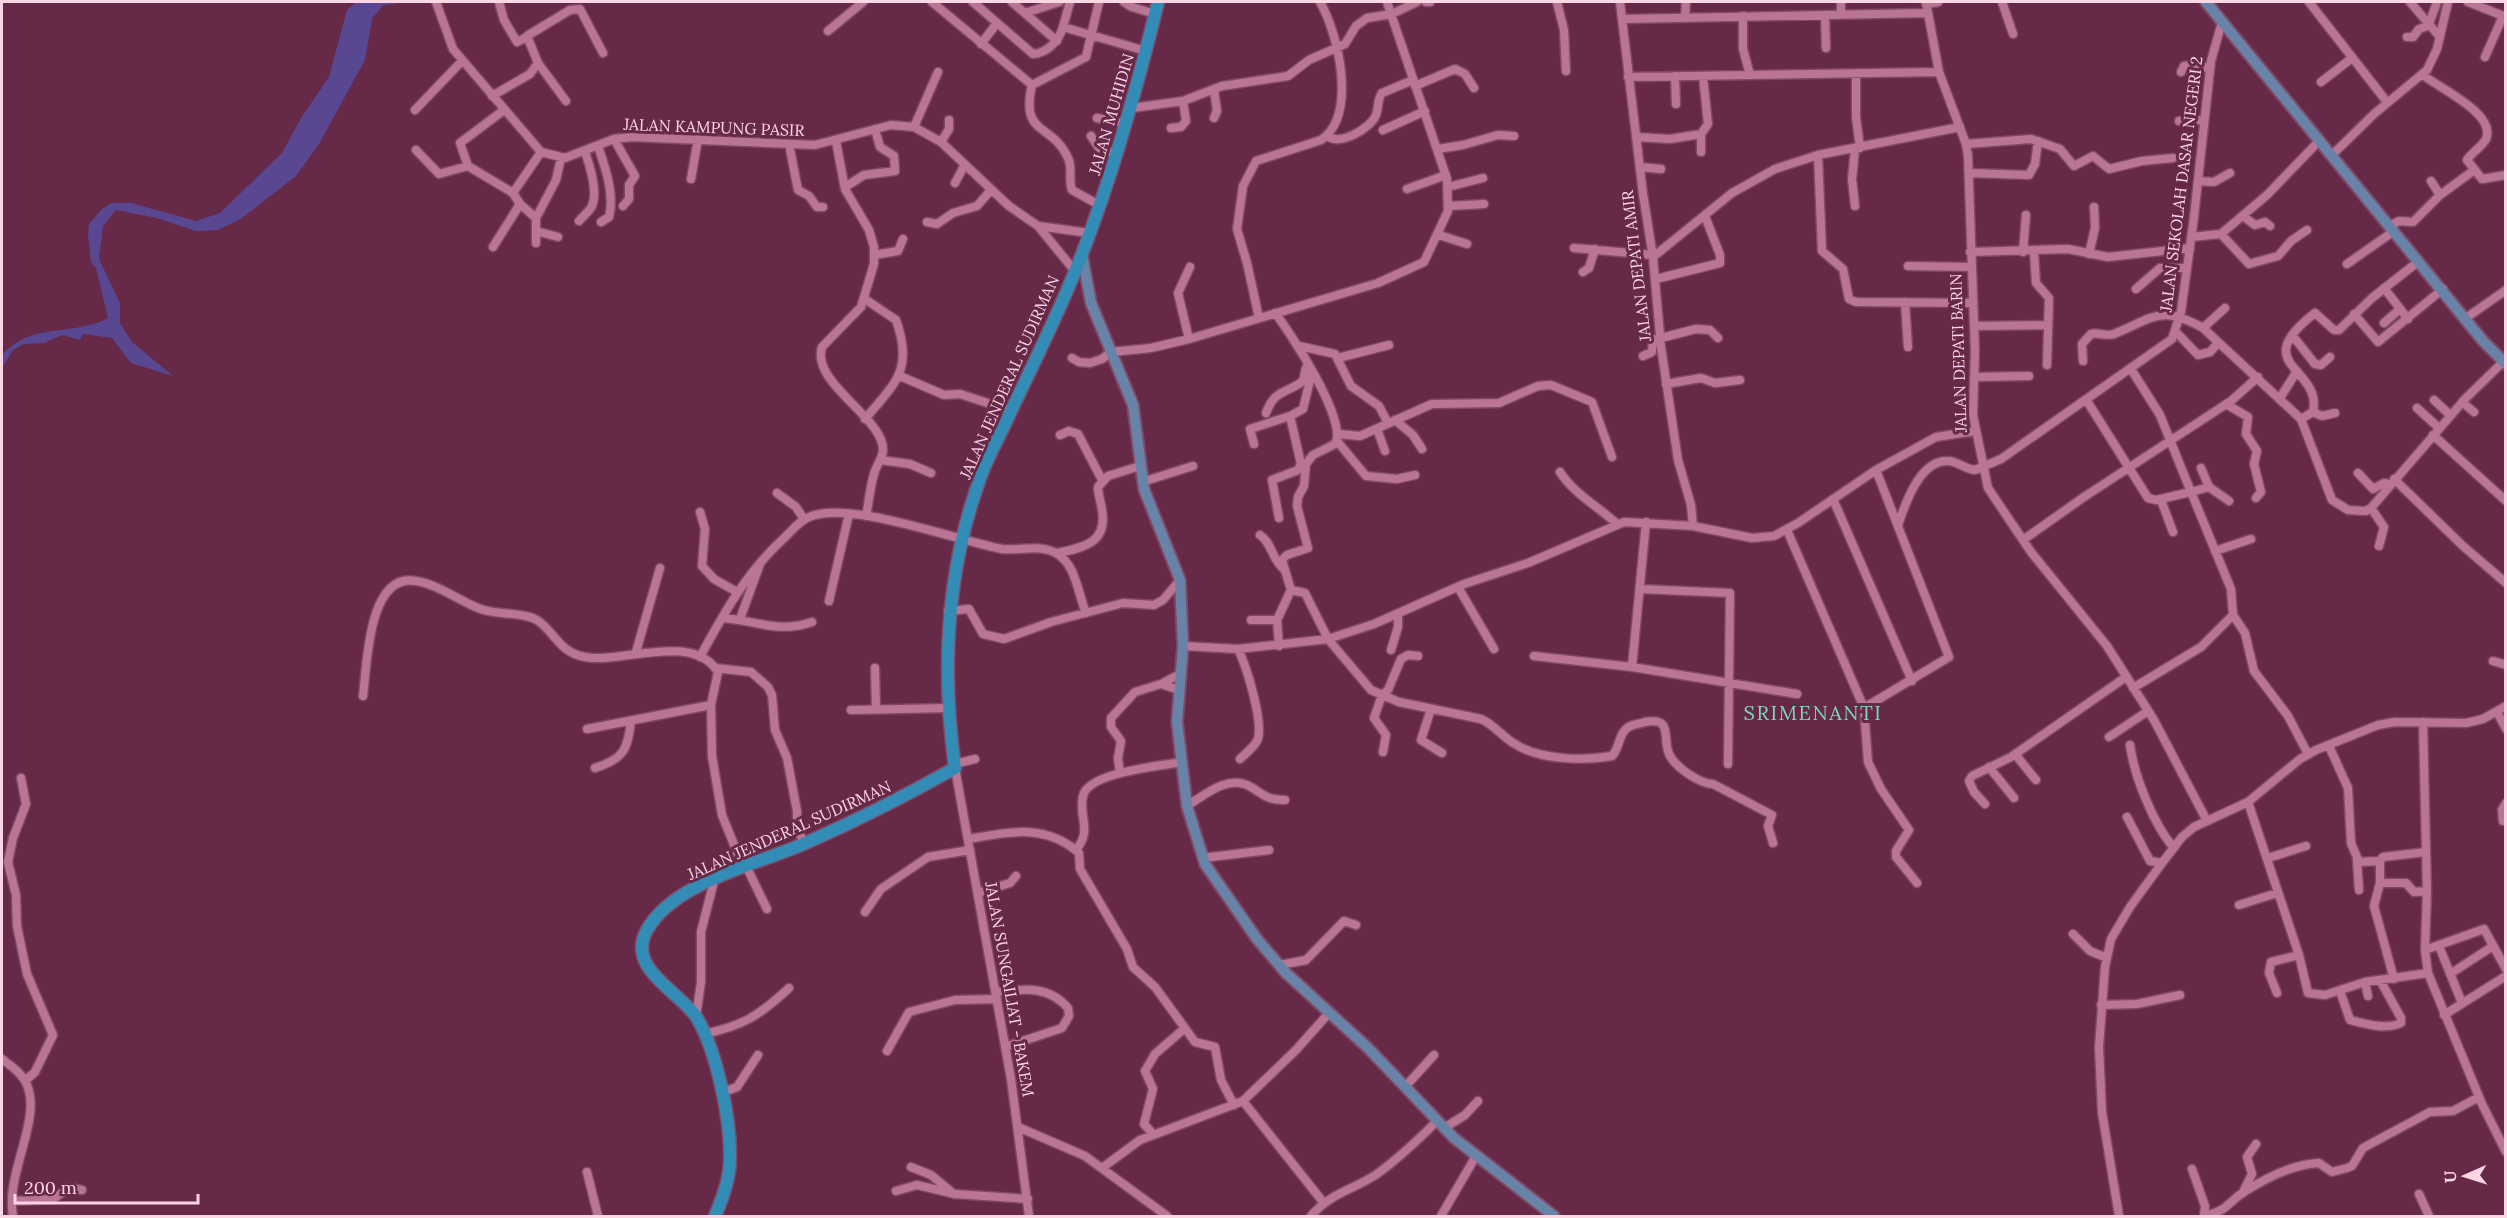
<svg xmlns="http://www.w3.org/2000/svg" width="2507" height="1218" font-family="Lora,serif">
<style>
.water{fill:#594891}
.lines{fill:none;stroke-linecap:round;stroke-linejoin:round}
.minor-casing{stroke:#7f4965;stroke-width:11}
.major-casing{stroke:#7f4965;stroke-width:14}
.highway-casing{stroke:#7f4965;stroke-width:15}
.minor{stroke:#bb7594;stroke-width:8}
.major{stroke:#6983a8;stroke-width:10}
.highway{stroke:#338cb5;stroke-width:12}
.labels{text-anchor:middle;stroke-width:6;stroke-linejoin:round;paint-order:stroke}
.street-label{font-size:16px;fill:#fdd6e6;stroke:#672948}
.quarter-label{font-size:20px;letter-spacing:1.5px;fill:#7ad9bc;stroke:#672948}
</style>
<rect width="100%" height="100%" fill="#672948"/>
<path class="water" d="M356 2H410L383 5 372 19 365 60 319 144 296 176 242 218 218 230 196 231 157 218 116 210 103 226 99 259 120 303V323L132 342 173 376 131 363 112 338 83 334 80 340 62 335 44 343 24 344 13 350 2 368V355C32 321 73 337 108 318L96 268 91 262 88 235 89 224 102 209 112 203H131L196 221 220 213 282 153 301 118 329 77 347 10Z"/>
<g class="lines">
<g class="minor-casing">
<path id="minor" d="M436 2 453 49 541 152 565 158 614 139 632 137 815 145 891 125 914 127 941 142 1009 206 1038 226 1074 270
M499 2 504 20 517 42 527 37
M932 2 1032 85 1086 57 1099 2
M973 2 1033 54C1048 53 1059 40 1063 27L1146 51
M1012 2 1057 41
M1124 2 1132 7 1155 14
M1426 2H1430
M1557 2 1564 30 1566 71
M1620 2 1643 194 1653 257 1661 347 1678 460 1691 505 1693 526
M1841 2V14
M1926 2 1939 72 1966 144 1968 156 1975 351 1973 415 1988 488 2031 552 2107 646 2154 720 2207 821
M2002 2 2013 34
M2309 2 2387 102
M2410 2 2439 36
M2468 2 2506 17
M1926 4 1938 2
M1025 13 1059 2
M1825 15 1826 48
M1743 16V49L1750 75
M1685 17 1686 2
M1622 19 1927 13
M2429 24 2437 2
M1063 27 1070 2
M828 31 863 2
M2407 37H2413L2419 29 2430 25
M981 44 997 23
M2485 57 2503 16
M2181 72 2184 66 2199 64 2210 70
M1856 74V117L1860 148
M2423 75C2439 88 2497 114 2486 139 2482 147 2472 152 2467 160L2482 179 2506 175
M1675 76 1676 104
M1628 77 1939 72
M2321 82 2352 58
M1032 85C1020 137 1052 122 1068 158 1073 168 1068 179 1072 190L1101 206
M1415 86 1455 69 1465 74 1474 88
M492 96 530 74 538 63
M566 101 538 63 527 36 570 10 580 9 603 53
M1132 108 1183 101 1222 86 1288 76 1309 60 1345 44 1356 26 1367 18 1392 14 1417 2
M415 110 462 61
M1097 118 1127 124
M1214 118 1217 111 1214 90
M2179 121 2204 120
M914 127 938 72
M1171 128 1181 127 1186 121 1183 101
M1383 130 1425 111
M1091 136 1099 148 1118 155
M1327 136C1340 146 1370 129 1376 115 1379 107 1377 100 1382 93L1413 80
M1636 137 1670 139 1701 134
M614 139 635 176 629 185V199L623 206
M836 141 845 189 869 230 874 247V264L861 307 822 347C811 380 874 413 882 443 886 455 877 463 874 474 870 487 869 502 866 516
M941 142 949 129V120
M789 144 798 190 809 196 817 207H823
M1966 144 2031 139 2060 149 2074 166 2093 156 2109 169 2142 161 2173 158
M598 146C605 167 615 194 609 217L601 222
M1438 149 1463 145 1498 135 1514 136
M416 150 439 174 468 166 513 193 520 204 536 218
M1701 152V134L1708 124 1703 76
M1818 155 1822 251 1843 269 1849 299 1856 302 1971 303
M2332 155 2374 114 2427 70 2437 49 2448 2
M468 166 460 143 504 110
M1640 167 1661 169
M1969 173 2029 175 2035 164 2038 141
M691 179 698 139
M2198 181 2214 182 2230 173
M955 183 964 166
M845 187 864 175 895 171 894 156 880 147 875 129
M1448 187 1483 178
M1407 189 1446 175
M513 193 541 152
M2440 195 2473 171
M1449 206 1484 204
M1855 206 1852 179 1855 149
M2243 216 2255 225 2265 222 2270 226
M579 221C583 216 589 212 592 206 598 192 590 166 585 152
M927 222 937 224 953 213 977 206 991 190
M1038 226 1089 233
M2390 226 2399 221 2413 222 2440 195 2431 181
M536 231 558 237
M2221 234 2249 264 2278 256 2291 241 2307 230
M1439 235 1467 244
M2191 237 2221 234 2267 195 2320 140
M536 243V218L556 180 561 158
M493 247 520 204
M1574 248 1653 255
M1970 252 2068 249 2108 257 2190 248
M2023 252 2026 215
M2034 252 2036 283 2049 298 2047 365
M2089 254 2095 228 2094 207
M874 255 898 251 903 239
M1653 257 1732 193 1775 169 1818 155 1960 127
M2347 264 2394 231
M1908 266 1970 267
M1583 272 1589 268 1595 249
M1656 279 1720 263V255L1705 216
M2384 288 2408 319
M2136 289 2160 268H2187
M865 299 896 320C914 370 895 383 865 419
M1905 302 1908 347
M1275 313C1290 332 1349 422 1335 444L1313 455 1306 464 1304 486 1298 497 1297 506 1308 548 1287 555 1282 560 1291 590 1277 620 1279 646
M2354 314 2378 342 2443 289
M1259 318 1247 263 1237 229 1243 186 1256 161 1321 140C1358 115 1338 33 1320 2
M2466 318 2506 290
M2384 323 2400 309
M1974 326 2046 325
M2203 328 2225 308
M2176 332 2198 355 2210 352 2218 343
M2292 335 2315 364 2321 365 2330 357
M1189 339 1178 293 1190 267
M1299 346 1335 354 1351 386 1379 406 1388 423
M1643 356 1652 352 1653 340 1696 329 1710 330 1718 338
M1072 358 1079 362 1090 363 1102 359 1111 352 1151 348 1189 339 1378 283 1424 262 1448 211 1447 179 1387 2
M1338 358 1389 345
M2083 361 2082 344 2091 334C2099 332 2106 337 2114 334 2154 318 2159 304 2203 328L2301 419 2332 500 2348 510 2366 511 2371 508 2465 399 2503 362
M2131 369 2160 415 2191 492 2209 487 2201 468
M900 376 944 395 960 394 1012 411
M1974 377 2029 376
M1666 384 1701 378 1715 383 1740 380
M2280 398 2297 371
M2434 400 2450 415
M2087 401 2148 498 2156 500 2191 492 2231 589 2233 615 2245 633 2254 671 2288 716 2308 754
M2462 402 2474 412
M2226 404 2248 417 2246 434 2257 451 2254 464 2261 492 2256 498
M2417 408 2439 428
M2313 412 2322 416 2335 413
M1266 413C1275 389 1286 394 1303 381L1306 368
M2301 419 2313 412C2323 367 2246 366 2315 313L2334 330H2339L2372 298 2419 261
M1395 420 1413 435 1422 449
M1377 429 1385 451
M1338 434 1360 436 1432 404 1499 403 1538 386 1551 385 1592 402 1612 457
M1060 435 1069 431 1078 434 1102 480
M2433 435 2506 501
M1337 441 1366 476 1397 479 1415 475
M1254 444 1250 429 1290 416 1303 409 1312 372
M880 460 910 464 931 473
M1560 472C1575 495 1598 506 1617 524
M2358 473 2373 489 2384 483 2390 484
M2394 479 2463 546 2506 583
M1142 482 1193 466
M2209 487 2229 501
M777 493 796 507 804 519
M1833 499 1912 681
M2161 500 2173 532
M2371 508 2384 527 2379 546
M700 512 705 529 702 566 714 579 737 592
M1279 518 1272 480 1298 470 1301 464 1290 416
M1898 525C1905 505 1919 460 1948 461 1957 461 1965 469 1975 470L2001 459 2172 339 2181 312 2194 217 2211 61 2222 22
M1787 530 1864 708 1868 762 1881 789 1909 830 1896 851V857L1917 883
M1260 535C1272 543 1272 560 1284 569
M2023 540 2084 497 2231 401 2258 377
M2215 551 2251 539
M1057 553C1081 548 1108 544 1102 510 1101 502 1098 495 1098 487L1108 476 1140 466
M1458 587 1494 649
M1640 589 1730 593 1728 764
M1291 590 1305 593 1328 639 1371 690 1399 702 1481 719C1495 725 1502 737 1515 744 1539 760 1584 761 1612 756 1620 748 1618 735 1627 728 1632 724 1639 724 1645 722 1675 716 1661 741 1670 756 1677 768 1700 784 1713 784L1772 815 1768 826 1773 843
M829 601 849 514
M948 611 969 609 983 634 1004 639 1051 622 1123 603 1154 605 1163 600 1180 580
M722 618C756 620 778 634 812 622
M740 619 760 564
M1251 620H1277
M1183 646 1238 649 1328 639 1374 624 1464 584 1528 563 1624 522 1693 526 1752 538 1774 536 1798 523 1876 470 1936 437 1975 431
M1238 649C1246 665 1265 725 1257 741 1253 748 1245 754 1240 759
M1391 650 1398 627V614
M636 652 660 568
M1534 656 1632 667 1797 694
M700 657C724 613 746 573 783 539 791 532 798 522 807 518 844 498 958 541 1002 549 1020 551 1040 544 1056 553 1076 564 1078 594 1086 613
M2493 661 2506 665
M1632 667 1646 522
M715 668 751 672 768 687 772 695 775 730 787 758 797 811V829L805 844
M875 668 876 709
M1161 684 1180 674
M2133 688 2201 647 2233 615
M363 696C367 665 368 572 416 581 437 584 458 600 478 608 497 616 517 611 535 619 553 628 557 652 585 657 621 664 693 631 718 672L711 705 712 756 722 815 743 867
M1864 708 1949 657 1876 470
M1431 709 1421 740 1442 753
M851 710 950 708
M2497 712 2506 729
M2423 722 2427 891 2425 950 2428 973 2482 1104 2506 1152
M587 729 711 705
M2109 737 2148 711
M2130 745C2134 775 2153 824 2174 848
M2329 746 2348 788 2351 843 2359 862 2380 861
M1383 752 1386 735 1374 718 1382 695 1388 690 1401 659 1408 655 1418 656
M2015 754 2036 780
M954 764 975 759
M1989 767 2014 798
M595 768C623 759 628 750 631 721
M955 768 1011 1079 1029 1216
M1120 773 1118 758 1121 741 1111 727V718L1135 692 1161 684 1179 690
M21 778 26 804 13 838 8 862 16 895 17 926 27 974 53 1035 35 1072 25 1081
M2248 802 2299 955 2308 993 2325 995 2365 982 2428 973
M1985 804 1974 792 1969 781 1972 776 2011 757 2126 677
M1187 806C1206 794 1228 774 1251 787 1266 796 1265 799 1285 800
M2127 817 2150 861 2162 863
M2503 821 2502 810 2506 803
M969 839C1008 832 1045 823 1079 853L1080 869 1127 949 1133 967 1155 987 1195 1042 1215 1047 1221 1080 1234 1105
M1076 850C1093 829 1078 818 1083 796 1088 772 1161 766 1182 762
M1202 858 1269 850
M2268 858 2306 846
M2357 860 2359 890
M746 866 767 909
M2380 883H2406L2414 892 2427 891
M978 893 1010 883 1016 876
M2239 905 2277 893
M865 912 881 889 928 857 970 850
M2073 934 2090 951 2107 958
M2439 946 2462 1003
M2425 950 2484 929 2506 969
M1280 965 1306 960 1344 921 1356 925
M2450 974 2493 946
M2394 979 2374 906 2380 883V861L2383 857 2426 852
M2365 982 2368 996
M2340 991 2350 1020C2365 1024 2386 1030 2401 1023V1018L2380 980
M996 992C1024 989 1048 985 1068 1008L1069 1016 1062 1028 1005 1047
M2277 993 2269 973 2271 962 2299 955
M2101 1005 2137 1004 2180 995
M2444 1015 2506 976
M696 1017 701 982V932L714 881
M704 1034C743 1026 760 1015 789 988
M887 1051 909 1012 955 1000 997 999
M2 1059C11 1066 23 1074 27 1085 42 1120 5 1174 13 1216
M1405 1087 1434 1055
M721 1093 737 1087 758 1055
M1243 1101 1323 1202
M1018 1127 1085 1156 1167 1216
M1444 1128 1465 1115 1478 1101
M1153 1134 1144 1124 1153 1089 1145 1071 1155 1054 1185 1028
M911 1167 931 1175 954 1194
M1102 1168 1140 1140 1243 1101 1296 1050 1328 1014
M2192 1169 2205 1206 2204 1216
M587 1172 598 1216
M2244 1190 2252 1174 2247 1157 2256 1144
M896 1191 917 1185 955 1194 1028 1199
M2419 1194 2429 1216
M12 1201 53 1199 69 1188 82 1190
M1311 1216C1330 1193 1353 1190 1377 1174 1399 1158 1418 1140 1437 1121
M1441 1216 1476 1156
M2119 1216 2102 1112 2099 1047 2105 967 2111 939 2130 907 2162 863 2182 837 2194 827 2248 802 2300 759 2316 750 2378 725 2395 722 2466 723 2483 719 2506 706
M2205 1216C2231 1209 2226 1203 2244 1192 2266 1178 2293 1164 2319 1163L2332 1172 2347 1168 2352 1166 2363 1148 2374 1142 2430 1112 2453 1111 2479 1097"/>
</g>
<g class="major-casing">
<path id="major" d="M2206 2 2483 341 2506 364
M1082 255 1091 303 1133 405 1144 489 1180 580 1183 646 1177 722 1187 806 1205 864 1257 939 1286 973 1368 1048 1454 1138 1554 1216"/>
</g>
<g class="highway-casing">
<path id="highway" d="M715 1216C722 1200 730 1178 730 1159 731 1120 717 1052 697 1018 681 992 625 969 647 930 674 881 760 864 808 842 858 820 907 795 955 768 941 668 946 569 982 473 990 452 1002 432 1011 411 1035 360 1062 307 1082 254 1114 171 1137 88 1158 2"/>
</g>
<use href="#minor" class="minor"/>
<use href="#major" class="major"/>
<use href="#highway" class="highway"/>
</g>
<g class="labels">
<g class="street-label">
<text transform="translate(1111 114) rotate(-74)" y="6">JALAN MUHIDIN</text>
<text transform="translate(714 127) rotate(2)" y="6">JALAN KAMPUNG PASIR</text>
<text transform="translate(2181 184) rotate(-83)" y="6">JALAN SEKOLAH DASAR NEGERI 2</text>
<text transform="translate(1636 266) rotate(-97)" y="6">JALAN DEPATI AMIR</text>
<text transform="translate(1958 353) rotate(-92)" y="6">JALAN DEPATI BARIN</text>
<text transform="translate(1009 377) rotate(-66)" y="6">JALAN JENDERAL SUDIRMAN</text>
<text transform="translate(789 830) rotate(-24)" y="6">JALAN JENDERAL SUDIRMAN</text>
<text transform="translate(1010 989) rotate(80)" y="6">JALAN SUNGAILIAT - BAKEM</text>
</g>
<g class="quarter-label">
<text x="1813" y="720">SRIMENANTI</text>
</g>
</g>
<rect width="2507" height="1218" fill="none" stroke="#fdd6e6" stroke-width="6"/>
<g transform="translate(2465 1176) rotate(267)" stroke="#672948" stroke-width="4.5" paint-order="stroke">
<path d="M0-4.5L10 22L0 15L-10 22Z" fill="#fdd6e6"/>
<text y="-9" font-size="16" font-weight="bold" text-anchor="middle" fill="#fdd6e6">U</text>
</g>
<path d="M15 1194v9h183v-9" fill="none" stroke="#fdd6e6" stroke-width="3"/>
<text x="24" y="1194" font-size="18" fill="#fdd6e6" stroke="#672948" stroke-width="4.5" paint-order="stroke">200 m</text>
</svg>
